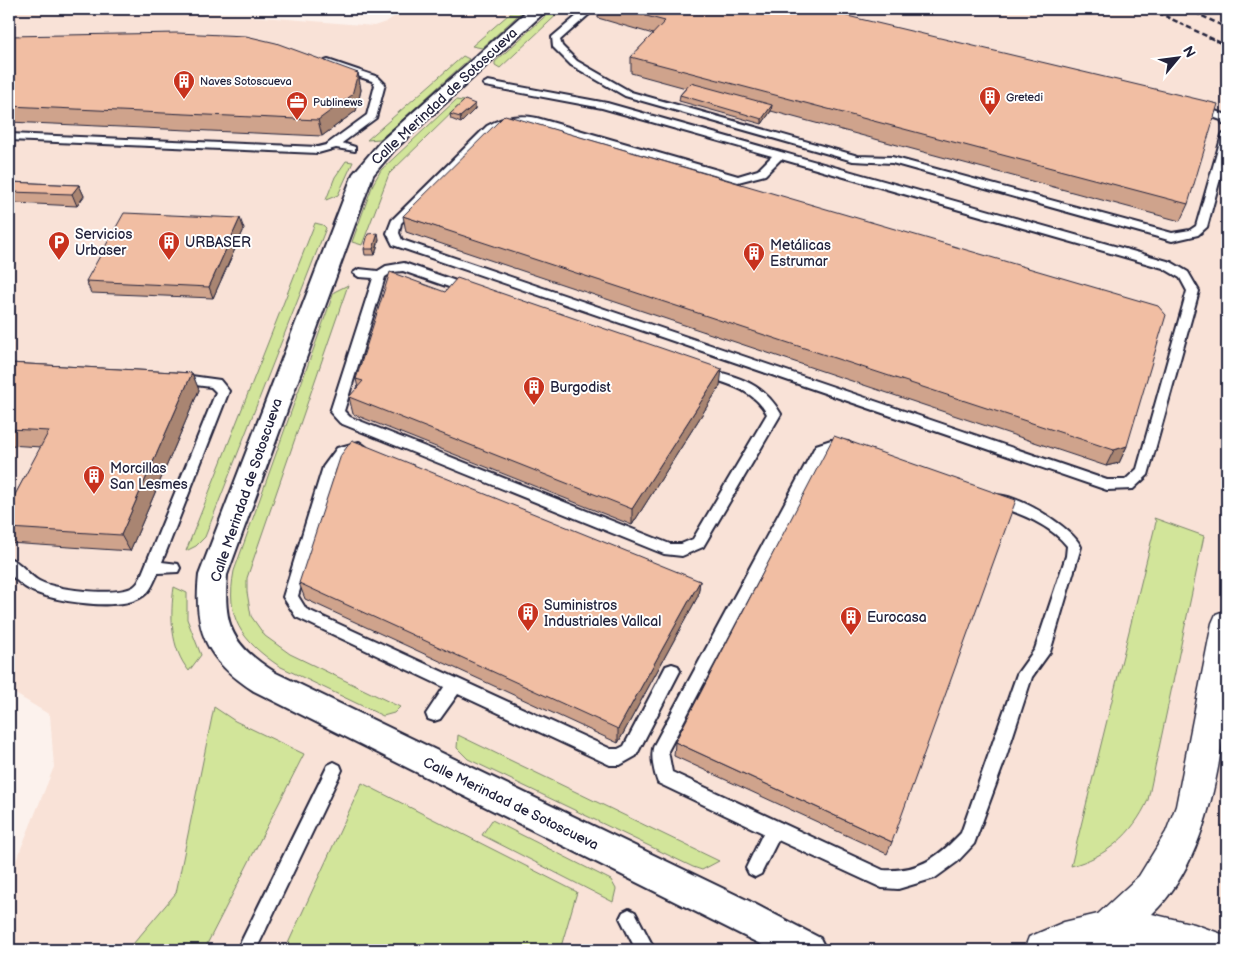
<svg xmlns="http://www.w3.org/2000/svg" width="1236" height="959" font-family="'Balsamiq Sans',sans-serif">
<style>
.built{fill:#f9e2d7}
.green{fill:#d2e59a;stroke:#7a846a}
.lines{fill:none;stroke-linecap:round;stroke-linejoin:round}
.lane-casing{stroke:#22223b;stroke-width:4}
.street-casing{stroke:#22223b;stroke-width:4}
.secondary-casing{stroke:#22223b;stroke-width:3}
.lane{fill:#fff;fill-rule:evenodd}
.street{fill:#fff;fill-rule:evenodd}
.secondary{fill:#fff;fill-rule:evenodd}
.rail{stroke:#22223b;stroke-width:2.5;stroke-dasharray:5.5 2.5;stroke-linecap:butt}
.wall{fill:#cfa38c;stroke:#22223b}
.shaded-wall{fill:#a98572;stroke:#22223b}
.building{fill:#f1bea3;stroke:#22223b}
.labels{text-anchor:middle;stroke-width:4;stroke-linejoin:round;paint-order:stroke}
.far-poi-label{font-size:11px;fill:#22223b;stroke:#fff;text-anchor:start}
.street-label{font-size:14px;fill:#22223b;stroke:#fff}
.poi-label{font-size:14px;fill:#22223b;stroke:#fff;text-anchor:start}
</style>
<rect width="100%" height="100%" fill="#fcf2ed"/>
<filter id="ink" filterUnits="userSpaceOnUse"><feTurbulence type="fractalNoise" baseFrequency=".02" numOctaves="2"/><feDisplacementMap in="SourceGraphic" scale="10" xChannelSelector="R" yChannelSelector="G"/><feConvolveMatrix kernelMatrix="1 2 1 2 8 2 1 2 1" color-interpolation-filters="sRGB"/></filter>
<g filter="url(#ink)">
<path class="built" d="M9 9H165L374 26 386 22 406 9H1227V950H9V878L54 767 50 715 9 690Z"/>
<path class="green" d="M515 9H525L482 48 472 46Z
M553 9H563L500 68 495 65V62Z
M463 56 469 59 393 128 380 139 367 140Z
M456 100 464 101 389 174 362 245 352 242 373 184 381 170Z
M346 161 353 162 338 195 326 200 335 177Z
M315 223 323 225 326 228 205 537 196 546 186 551Z
M348 285 259 543 247 578V592L251 616 265 636 290 654 400 707 394 713 383 716 279 666C241 640 225 618 234 571L334 292Z
M1154 518 1204 536 1148 800C1133 834 1106 857 1071 866L1156 522Z
M174 587 187 593V619L201 655 189 671C170 648 170 615 174 587Z
M214 707 235 721 304 754 204 950H128L176 893Z
M458 735 719 861 702 870 693 867 468 759 457 748Z
M362 783 577 892 560 950H285Z
M492 820 611 880 616 889 613 902 482 835Z"/>
<g class="lines">
<g class="lane-casing">
<path id="lane" d="M585 9H595L560 40 562 46 577 61 631 92 858 156 892 157 1172 233 1190 230 1196 226 1222 135 1227 132V153L1207 227 1198 235 1172 241 892 163 853 161 625 96 571 65 553 47 552 37Z
M328 60 378 77 385 84 376 118 342 143 355 147V151L336 148 318 153 9 140V134L318 147 326 145 367 115 375 85 372 81 325 65V61Z
M488 81 607 103 1171 262 1188 272 1199 291 1148 475 1133 489 1107 490 393 245 387 233 392 220 487 126C503 117 519 114 537 118L738 176 758 170 772 156 602 108 485 86 483 84ZM511 123H532L738 182 765 175 781 159 1163 268 1180 278 1187 291 1137 469 1125 480H1107L402 240 399 233 401 223 495 130Z
M1197 105 1227 115V125L1223 124 1221 120 1193 110 1192 108Z
M404 263 473 287 475 290 469 294 403 271 393 272 385 277 344 411 350 417 670 544H681L693 539 767 414C754 389 725 383 700 375L698 372 700 369 704 368C737 377 763 382 781 414L703 547 682 556 664 554 340 423 330 412 373 278 359 277 353 273 359 269 378 271 386 266Z
M177 374 220 380 229 391 162 562 178 564 180 568 178 572 158 573C154 581 151 591 143 596 121 612 53 602 30 590 22 586 15 579 9 573V558C21 562 28 575 39 581 56 590 113 596 131 588 134 587 137 584 139 581L216 392 211 387 172 382 171 379 172 376Z
M831 440 848 442 855 447 848 452 832 450 826 453 668 751 672 772 883 870C919 872 937 858 961 833L1017 674 1035 649 1066 556 1067 546C1050 524 1018 513 993 504L991 500 993 496C1012 490 1074 528 1081 547L1050 652 1032 677 1005 760 974 844 957 862 935 878 898 889 882 888 778 840 761 874 755 877 749 874 746 868 763 833 658 783C654 773 650 755 654 745L816 445Z
M359 442 366 447 364 451 347 456 336 469 298 596 306 609 611 749H618L624 746 666 666 672 664 678 666 680 671 636 756 620 765H610L458 694 440 719 434 721 428 719 426 714 444 687 296 617 283 597 323 467 337 448Z
M334 762 340 765 342 770 256 950H237L328 765Z
M629 909 635 912 655 950H636L620 918 623 912Z"/>
</g>
<g class="street-casing">
<path id="street" d="M529 9H548L394 150 373 175 227 575C223 627 232 645 276 673L749 901 820 938 826 950H772L254 691C207 661 193 631 199 575L353 174 380 142Z"/>
</g>
<g class="secondary-casing">
<path id="secondary" d="M1227 610C1233 698 1220 851 1152 914L1194 924 1227 936V950L1129 948 1024 950 1029 937 1064 922 1098 914 1139 876 1166 832 1176 806 1212 623 1216 614Z"/>
</g>
<use href="#lane" class="lane"/>
<use href="#street" class="street"/>
<use href="#secondary" class="secondary"/>
<path class="rail" d="M1151 9 1227 46
M1188 9 1227 28"/>
</g>
<path class="wall" d="M598 9H818L1188 204 1180 221 771 111 762 124 679 101 680 95 686 88 631 73V57L653 34 598 18Z
M9 36 358 73 361 90 356 111 322 136 9 122Z
M475 104V109L461 123 451 119 450 114Z
M9 182 79 185 84 196 77 206 15 203 13 206H9Z
M403 216 1127 446 1119 463 1106 466 406 232Z
M244 229 213 298 91 293 86 281Z
M379 239 375 255H365L364 249Z
M445 292 720 386 632 525 353 414 349 397 358 388 356 379Z
M9 363 192 373 199 390 130 551 9 543V506L41 447 9 445Z
M700 581 698 596 618 743 305 599 299 583Z
M675 742 892 842 887 854 674 756Z"/>
<path class="shaded-wall" d="M358 73 361 90 356 111 322 136 318 120Z
M475 104V109L461 123 460 117Z
M772 105 771 111 762 124V119Z
M79 185 84 196 77 206 72 194Z
M10 192 15 203 13 206 9 198V193Z
M240 218 244 229 213 298 209 287Z
M378 233 379 239 375 255 373 249Z
M722 369 720 386 632 525V509Z
M192 373 199 390 130 551 121 535Z
M1127 446 1119 463 1106 466 1114 450Z
M700 581 698 596 618 743V729Z"/>
<path class="building" d="M620 9H818L1218 104 1188 204 631 57 665 21Z
M177 33 246 36 276 43 358 73 352 95 318 120 9 106V36Z
M691 83 772 105 762 119 680 95Z
M465 100 475 104 460 117 450 114Z
M505 115 1158 306 1166 315 1127 446 1114 450 403 216Z
M9 182 79 185 72 194 10 192 9 193Z
M124 213 240 218 209 287 86 281Z
M378 233 373 249H364L368 234Z
M390 272 445 292 457 278 722 369 632 509 349 397 363 381 356 379Z
M9 363 192 373 121 535 9 528V506L49 431 9 429Z
M834 436 1016 500 892 842 675 742Z
M352 440 700 581 618 729 299 583 341 455Z"/>
</g>
<defs>
<g id="building-pin" transform="scale(1.125)"><path d="M0 17L-7.5 6A9.5 9.5 0 1 1 7.5 6Z" fill="#c8321e" stroke="#fff"/><path d="M-4-6H4V6H1V3H-1V6H-4ZM-2.5-4.3h1.7v1.8h-1.7ZM.8-4.3h1.7v1.8H.8ZM-2.5-1h1.7V.8h-1.7ZM.8-1h1.7V.8H.8Z" fill="#fff"/></g>
<g id="office-pin" transform="scale(1.125)"><path d="M0 17L-7.5 6A9.5 9.5 0 1 1 7.5 6Z" fill="#c8321e" stroke="#fff"/><path d="M-6-3h4V-5.5h4V-3h4V5H-6ZM-1-4.5V-3h2v-1.5ZM-6 0V1H6V0Z" fill="#fff"/></g>
<g id="parking-pin" transform="scale(1.125)"><path d="M0 17L-7.5 6A9.5 9.5 0 1 1 7.5 6Z" fill="#c8321e" stroke="#fff"/><path d="M-3.5-5.5H1a3.5 3.5 0 0 1 0 7H-1V5.5H-3.5ZM-1-3.4V-.6H.8a1.4 1.4 0 0 0 0-2.8Z" fill="#fff"/></g>
</defs>
<g fill-rule="evenodd">
<use href="#building-pin" x="184" y="81"/>
<use href="#building-pin" x="990" y="97"/>
<use href="#office-pin" x="297" y="102"/>
<use href="#parking-pin" x="59" y="242"/>
<use href="#building-pin" x="169" y="242"/>
<use href="#building-pin" x="754" y="253"/>
<use href="#building-pin" x="534" y="387"/>
<use href="#building-pin" x="94" y="476"/>
<use href="#building-pin" x="528" y="613"/>
<use href="#building-pin" x="851" y="617"/>
</g>
<g class="labels">
<g class="far-poi-label">
<text x="200" y="85">Naves Sotoscueva</text>
<text x="1006" y="101">Gretedi</text>
<text x="313" y="106">Publinews</text>
</g>
<g class="street-label">
<text transform="translate(444 96) rotate(-43)" y="5">Calle Merindad de Sotoscueva</text>
<text transform="translate(246 490) rotate(-71)" y="5">Calle Merindad de Sotoscueva</text>
<text transform="translate(511 803) rotate(26)" y="5">Calle Merindad de Sotoscueva</text>
</g>
<g class="poi-label">
<text x="75" y="239">Servicios<tspan x="75" dy="16">Urbaser</tspan></text>
<text x="185" y="247">URBASER</text>
<text x="770" y="250">Metálicas<tspan x="770" dy="16">Estrumar</tspan></text>
<text x="550" y="392">Burgodist</text>
<text x="110" y="473">Morcillas<tspan x="110" dy="16">San Lesmes</tspan></text>
<text x="544" y="610">Suministros<tspan x="544" dy="16">Industriales Vallcal</tspan></text>
<text x="867" y="622">Eurocasa</text>
</g>
</g>
<rect width="1236" height="959" fill="none" stroke="#fff" stroke-width="30"/>
<rect x="15" y="15" width="1206" height="929" fill="none" stroke="#22223b" stroke-width="2" filter="url(#ink)"/>
<g transform="translate(1178 58) rotate(61)" stroke="#ffffff" stroke-width="4" paint-order="stroke">
<path d="M0-4L9 19L0 12L-9 19Z" fill="#22223b"/>
<text y="-8" font-size="14" font-weight="bold" text-anchor="middle" fill="#22223b">N</text>
</g>
</svg>
